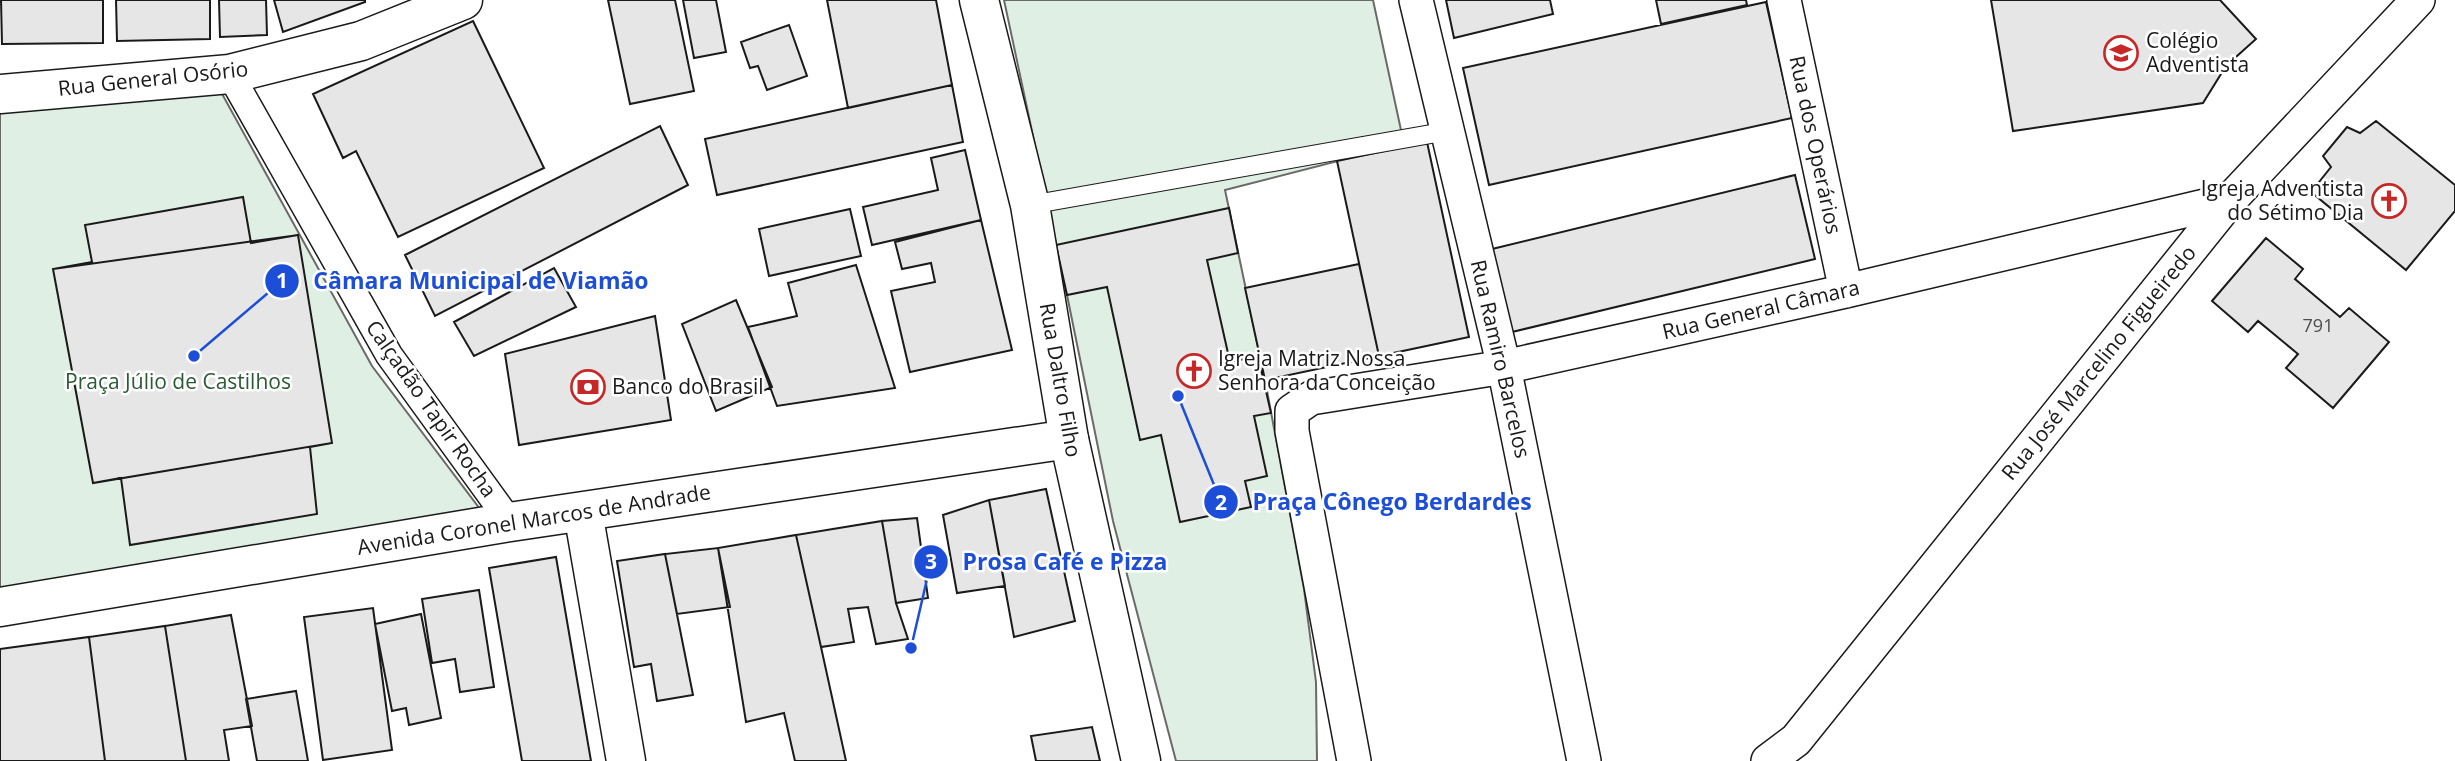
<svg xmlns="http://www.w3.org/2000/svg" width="2455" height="761" font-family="'Open Sans',sans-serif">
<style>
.green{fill:#e0efe3;stroke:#6a6a6a;stroke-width:2}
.building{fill:#e6e6e6;stroke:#1a1a1a;stroke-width:2}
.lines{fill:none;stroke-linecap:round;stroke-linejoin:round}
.service-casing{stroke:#1a1a1a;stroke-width:20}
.pedestrian-casing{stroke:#1a1a1a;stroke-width:29}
.minor-casing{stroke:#1a1a1a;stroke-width:36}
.tertiary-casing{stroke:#1a1a1a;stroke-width:41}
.secondary-casing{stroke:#1a1a1a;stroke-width:41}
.service{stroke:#fff;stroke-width:18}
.pedestrian{stroke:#fff;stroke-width:26}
.minor{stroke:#fff;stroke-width:33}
.tertiary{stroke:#fff;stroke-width:38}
.secondary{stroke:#fff;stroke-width:38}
.labels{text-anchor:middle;stroke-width:5;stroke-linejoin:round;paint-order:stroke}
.number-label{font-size:18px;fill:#4d4d4d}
.poi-label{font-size:21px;fill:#1a1a1a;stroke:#fff;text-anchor:start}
.street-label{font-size:21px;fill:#1a1a1a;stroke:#fff}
.park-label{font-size:21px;fill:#2b5a34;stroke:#fff}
.leader{fill:none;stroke:#1d4ed8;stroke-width:2.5}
.callout-dot{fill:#1d4ed8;stroke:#fff;stroke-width:2.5}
.mark-label{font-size:21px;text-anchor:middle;font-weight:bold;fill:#fff}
.callout-label{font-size:23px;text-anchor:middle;font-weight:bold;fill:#1d4ed8;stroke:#fff;stroke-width:5;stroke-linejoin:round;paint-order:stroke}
</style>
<rect width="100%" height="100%" fill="#fff"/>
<path class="green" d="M1004 0H1373L1404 144 1225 190 1265 380 1304 589 1316 682 1317 761H1176L1113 521 1067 295Z
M221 92 372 366 483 513 0 592V113Z"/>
<path class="building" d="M1 0H103V43L2 44Z
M116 0H210V39L117 41Z
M219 0H266L267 35 220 37Z
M274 0H365V2L283 32Z
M608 0H675L694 91 630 104Z
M683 0H716L726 52 694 58Z
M827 0H936L952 85 848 108Z
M1446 0H1550L1553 14 1454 38Z
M1656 0H1746L1747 5 1661 24Z
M1991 0H2220L2256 39 2226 66 2203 103 2013 131Z
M1766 2 1792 118 1489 185 1463 68Z
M473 21 544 168 398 237 356 151 343 158 313 94Z
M789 25 807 76 767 90 758 66 750 68 741 42Z
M952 85 963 142 717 195 705 139Z
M2376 121 2455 185V211L2406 270 2311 192 2331 167 2323 156 2347 127 2360 133Z
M660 126 688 185 435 316 405 255Z
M1427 142 1469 337 1379 356 1337 161Z
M965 150 981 220 872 245 863 207 938 190 931 158Z
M1795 175 1815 259 1512 332 1492 249Z
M243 197 251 243 298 235 332 443 310 447 317 514 130 545 121 478 93 483 53 269 92 262 85 225Z
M1229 208 1238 253 1207 260 1230 362 1258 356 1271 413 1254 416 1267 476 1245 481 1251 507 1180 522 1161 435 1140 440 1107 287 1067 295 1056 245Z
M850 209 861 256 769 276 759 229Z
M981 220 1012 350 910 372 891 291 935 282 931 263 902 269 895 242Z
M298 235 332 443 93 483 53 269Z
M2266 238 2303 269 2295 279 2340 317 2349 308 2389 342 2333 408 2286 368 2298 354 2258 321 2248 332 2212 301Z
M1359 264 1379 356 1265 380 1245 288Z
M856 265 895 388 777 406 748 327 797 316 788 283Z
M554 268 576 307 474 356 454 322Z
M736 300 772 387 716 411 682 324Z
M655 316 671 420 519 445 505 354Z
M1046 489 1075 621 1014 637 989 500Z
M989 500 1005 586 957 593 943 515Z
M917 518 928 598 896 603 882 521Z
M882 521 896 603 908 639 876 644 868 607 848 609 854 642 821 647 796 535Z
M796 535 821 647 846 761H795L784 713 746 722 718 548Z
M718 548 730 607 677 614 665 554Z
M665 554 693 695 657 701 651 664 634 667 617 561Z
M556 557 591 761H522L489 568Z
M479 590 494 687 460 692 455 659 432 663 422 599Z
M373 608 392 750 323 760 304 617Z
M421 614 441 718 409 725 406 708 392 711 375 624Z
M231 615 252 726 224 730 229 761H186L165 626Z
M165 626 186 761H105L89 637Z
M89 637 105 761H0V649Z
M296 691 308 761H257L246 699Z
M1092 727 1100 761H1036L1031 736Z"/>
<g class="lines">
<g class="service-casing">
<path id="service" d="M1030 205 1448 131"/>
</g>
<g class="pedestrian-casing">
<path id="pedestrian" d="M230 74 389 355 510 522"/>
</g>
<g class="minor-casing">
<path id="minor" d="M1416 0 1504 367 1584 761
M1784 0 1846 291
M1354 761 1292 431V411L1311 398 1504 367 1846 291 2230 200
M1768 761 1796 740 2230 200 2418 0"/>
</g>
<g class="tertiary-casing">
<path id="tertiary" d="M0 94 230 74 361 41 463 0
M1069 439 1141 761
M583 512 626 761"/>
</g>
<g class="secondary-casing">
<path id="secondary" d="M0 607 510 522 1069 439 1030 205 979 0"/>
</g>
<use href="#service" class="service"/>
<use href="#pedestrian" class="pedestrian"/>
<use href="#minor" class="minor"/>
<use href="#tertiary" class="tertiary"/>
<use href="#secondary" class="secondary"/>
</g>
<defs>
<g id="school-ring" transform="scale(1.75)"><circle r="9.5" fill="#fff" stroke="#c62828" stroke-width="1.5"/><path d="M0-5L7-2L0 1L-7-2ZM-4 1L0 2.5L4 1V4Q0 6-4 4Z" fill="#c62828"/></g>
<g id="church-ring" transform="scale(1.75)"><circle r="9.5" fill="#fff" stroke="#c62828" stroke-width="1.5"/><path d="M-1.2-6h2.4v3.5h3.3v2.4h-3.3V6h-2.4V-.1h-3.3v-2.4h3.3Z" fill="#c62828"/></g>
<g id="bank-ring" transform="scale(1.75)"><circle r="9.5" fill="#fff" stroke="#c62828" stroke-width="1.5"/><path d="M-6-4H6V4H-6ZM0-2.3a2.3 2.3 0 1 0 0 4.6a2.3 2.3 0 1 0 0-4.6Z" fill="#c62828"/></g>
</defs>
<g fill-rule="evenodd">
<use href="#school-ring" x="2121" y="53"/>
<use href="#church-ring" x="2389" y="201"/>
<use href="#church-ring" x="1194" y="371"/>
<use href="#bank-ring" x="588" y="387"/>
</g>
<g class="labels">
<g class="number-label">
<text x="2318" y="332">791</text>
</g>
<g class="poi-label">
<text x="2146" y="48">Colégio<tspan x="2146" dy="24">Adventista</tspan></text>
<text x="2364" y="196" text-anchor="end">Igreja Adventista<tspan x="2364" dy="24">do Sétimo Dia</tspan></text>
<text x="1218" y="366">Igreja Matriz Nossa<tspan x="1218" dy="24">Senhora da Conceição</tspan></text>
<text x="612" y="394">Banco do Brasil</text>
</g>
<g class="street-label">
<text transform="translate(153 79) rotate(-6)" y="7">Rua General Osório</text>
<text transform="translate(1815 145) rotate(78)" y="7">Rua dos Operários</text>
<text transform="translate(1761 310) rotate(-13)" y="7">Rua General Câmara</text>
<text transform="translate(1500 359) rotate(77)" y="7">Rua Ramiro Barcelos</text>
<text transform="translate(2099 363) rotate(-51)" y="7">Rua José Marcelino Figueiredo</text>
<text transform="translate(1060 380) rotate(80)" y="7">Rua Daltro Filho</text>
<text transform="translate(431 409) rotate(55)" y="7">Calçadão Tapir Rocha</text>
<text transform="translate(534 520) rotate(-9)" y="7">Avenida Coronel Marcos de Andrade</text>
</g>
<g class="park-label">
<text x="178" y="389">Praça Júlio de Castilhos</text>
</g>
</g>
<path class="leader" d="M194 356L282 281M1178 396L1221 502M911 648L931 562"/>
<g class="callout-dot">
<circle cx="194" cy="356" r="7"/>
<circle cx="1178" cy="396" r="7"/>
<circle cx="911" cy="648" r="7"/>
<circle cx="282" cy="281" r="18"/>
<circle cx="1221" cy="502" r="18"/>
<circle cx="931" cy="562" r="18"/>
</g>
<g class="mark-label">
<text x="282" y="288">1</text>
<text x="1221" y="510">2</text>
<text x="931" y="569">3</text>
</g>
<g class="callout-label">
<text x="481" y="289">Câmara Municipal de Viamão</text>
<text x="1392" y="510">Praça Cônego Berdardes</text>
<text x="1065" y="570">Prosa Café e Pizza</text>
</g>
</svg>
